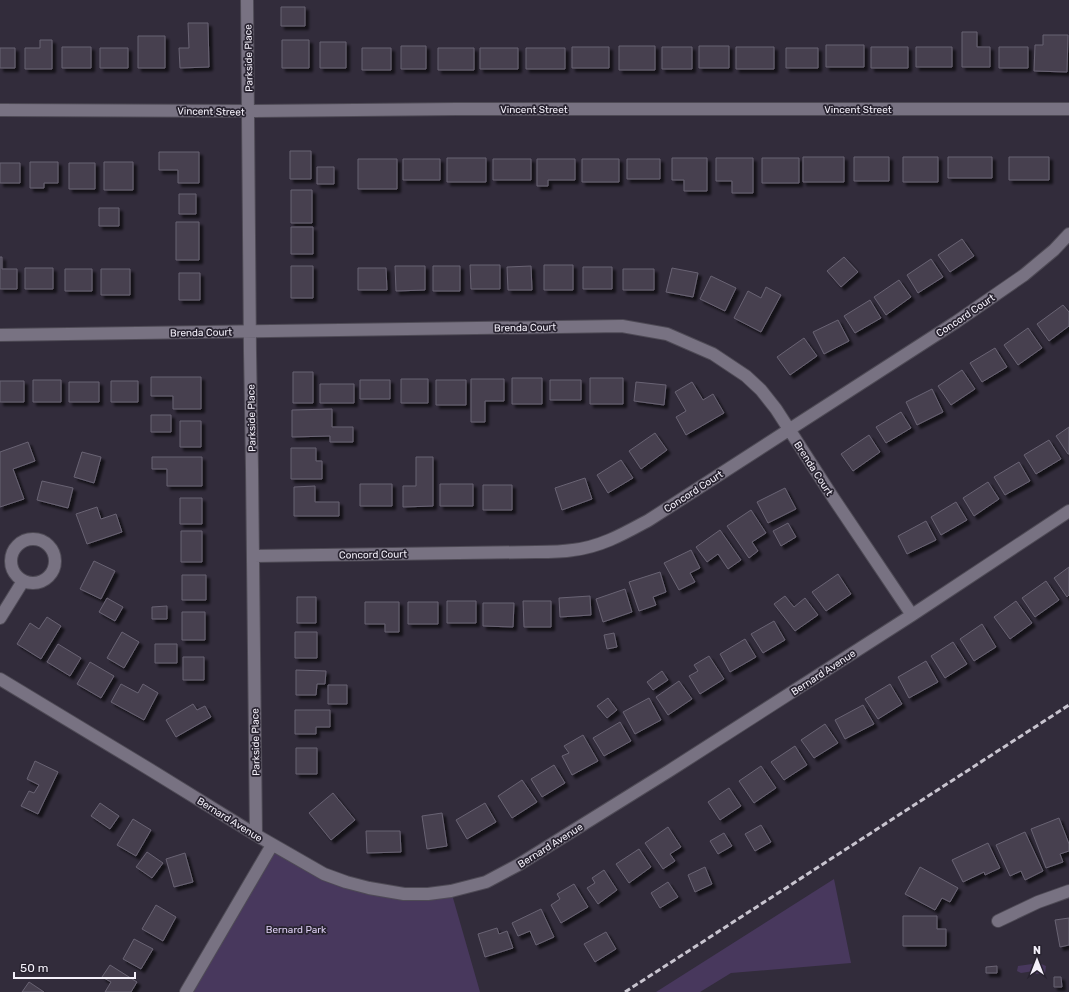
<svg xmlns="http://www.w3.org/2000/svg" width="1069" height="992" font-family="Rubik,sans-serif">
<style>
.green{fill:#48385d}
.building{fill:#474150;stroke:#696373;filter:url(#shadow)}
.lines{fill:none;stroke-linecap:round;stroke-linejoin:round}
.minor-casing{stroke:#4e4a55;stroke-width:14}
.minor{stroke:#787282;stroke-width:12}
.rail{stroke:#c8c4cf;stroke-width:3;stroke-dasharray:6 3;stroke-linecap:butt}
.labels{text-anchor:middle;stroke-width:3.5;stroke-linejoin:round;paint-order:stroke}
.street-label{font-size:10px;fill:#f4f0fa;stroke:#282330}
.park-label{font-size:10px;fill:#ddcff3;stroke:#282330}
</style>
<defs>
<filter id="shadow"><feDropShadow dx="3.5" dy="3.5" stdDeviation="1" flood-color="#0009"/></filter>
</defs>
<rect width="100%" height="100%" fill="#322c3b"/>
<path class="green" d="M272 845 369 888 451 891 480 992H185Z
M834 879 851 963 731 973 700 992H656Z
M1039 963 1046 966 1045 973 1036 974 1034 971 1021 973 1017 971 1018 966Z"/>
<path class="building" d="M281 7H305V26H281Z
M188 23H208L209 67 180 68 179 48H189Z
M962 32H977V47H990V67H962Z
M1043 35H1068L1067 72 1034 71 1035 45H1043Z
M138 36H165V68H138Z
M40 40H52V69H25V48H40Z
M282 40H309V68H282Z
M320 42H346V68H320Z
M826 45H864V67H826Z
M401 46H426V69H401Z
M619 46H655V70H619Z
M699 46H729V68H699Z
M62 47H91V68H62Z
M572 47H609V68H572Z
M662 47H692V69H662Z
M736 47H774V69H736Z
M871 47H908V68H871Z
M916 47H952V67H916Z
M999 47H1028V68H999Z
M0 48H15V68H0Z
M100 48H128V68H100Z
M362 48H391V70H362Z
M438 48H474V70H438Z
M480 48H518V69H480Z
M526 48H565V69H526Z
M786 48H818V68H786Z
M290 151H311V179H290Z
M159 152H199V183H178V170H159Z
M803 157H844V182H803Z
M854 157H889V181H854Z
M903 157H938V182H903Z
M948 157H992V178H948Z
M1009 157H1049V180H1009Z
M447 158H486V182H447Z
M672 158H707V191H684V180H672Z
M716 158H753V193H732V181H716Z
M762 158H799V183H762Z
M358 159H397V189H358Z
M403 159H440V180H403Z
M493 159H531V180H493Z
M537 159H575V180H548V186H537Z
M582 159H619V182H582Z
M627 159H660V179H627Z
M30 162H58V183H44V188H30Z
M104 162H133V190H104Z
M0 163H20V183H0Z
M69 163H95V189H69Z
M317 167H334V184H317Z
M291 190H312V223H291Z
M179 194H196V214H179Z
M99 208H119V226H99Z
M176 222H199V260H176Z
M291 227H313V254H291Z
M962 239 974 256 950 272 938 255Z
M0 257H2V269H17V289H0Z
M844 257 858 272 841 287 827 271Z
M931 259 943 277 918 293 907 275Z
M470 265H500V289H471Z
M544 265H573V290H544Z
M291 266H313V298H291Z
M395 266H425V290L396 291Z
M433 266H460V291H433Z
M531 266 532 290H508L507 267Z
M583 267H612V289H583Z
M25 268H53V289H25Z
M358 268H386L387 290H358Z
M672 268 698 273 693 297 666 292Z
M65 269H92V291H65Z
M101 269H130V295H101Z
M623 269H654V290H623Z
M179 273H200V300H179Z
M711 276 736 288 725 311 700 299Z
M899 280 911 297 886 315 874 297Z
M766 287 781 295 761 332 734 318 748 291 761 298Z
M870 300 881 318 855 333 844 316Z
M1063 305 1069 312V326L1049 341 1037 324Z
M838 320 849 341 824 354 813 332Z
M1028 328 1042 348 1018 365 1004 345Z
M804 338 817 356 790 375 777 357Z
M995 348 1007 367 982 382 970 363Z
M962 370 975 389 951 405 938 386Z
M293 372H313V403H293Z
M151 377H201V409H173V396H151Z
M512 378H542V404H512Z
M590 378H623V404H590Z
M401 379H428V403H401Z
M471 379H504V401H485V422H471Z
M33 380H61V402H33Z
M360 380H390V399H360Z
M436 380H466V405H436Z
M550 380H581V400H550Z
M0 381H24V402H0Z
M111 381H138V402H111Z
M69 382H99V402H69Z
M636 382 666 385 664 405 634 401Z
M692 382 703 400 713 394 724 413 686 435 676 417 686 411 675 392Z
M320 384H354V403H320Z
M932 389 943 412 917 425 906 402Z
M332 409V427H353V442H330V436L292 437V410Z
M901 412 911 428 886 443 876 427Z
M151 415H171V432H151Z
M180 421H201V447H180Z
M1069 427V454H1068L1056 436Z
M655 433 667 450 641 469 629 451Z
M869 435 880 452 853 471 841 454Z
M1049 440 1061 459 1036 474 1024 455Z
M28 442 35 461 13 469 24 499 0 507V452Z
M291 448H316V461H322V479H291Z
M82 452 101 457 94 483 74 477Z
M152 457H202V486H167V469H152Z
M416 457H433V506L403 507V486H416Z
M621 460 633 478 608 493 597 475Z
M1019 462 1030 481 1005 495 994 477Z
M585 478 592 499 562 510 555 488Z
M42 481 73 488 68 508 37 500Z
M988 482 999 499 974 516 963 498Z
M360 484H392V506H360Z
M440 484H473V506H440Z
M483 485H512V510H483Z
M315 486V502H339V516H294V487Z
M785 488 796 509 768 523 757 502Z
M180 498H202V524H180Z
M956 502 967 520 941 535 931 517Z
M97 507 101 519 116 514 122 532 87 544 76 514Z
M751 510 766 533 752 542 758 551 749 558 727 526Z
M926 521 936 540 907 554 898 536Z
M788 523 796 537 781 546 773 531Z
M720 530 741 560 728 569 718 554 707 562 696 547Z
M181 531H202V562H181Z
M691 550 700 568 690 573 695 582 679 590 664 563Z
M94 561 115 571 101 599 80 589Z
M1069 567V595L1067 597 1054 578Z
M660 572 666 592 653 597 656 605 639 611 629 582Z
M838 574 851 594 826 611 812 592Z
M182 575H206V600H182Z
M1046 581 1059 600 1035 617 1022 598Z
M625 589 632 612 603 622 596 599Z
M590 596 591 615 560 617 559 598Z
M785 596 794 607 805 598 818 615 795 631 774 604Z
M297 597H316V623H297Z
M107 598 123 607 115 621 99 612Z
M447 601H476V623H447Z
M523 601H551V627H524Z
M1016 601 1032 623 1010 639 994 617Z
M365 602H399V632H385V624H365Z
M408 602H438V624H408Z
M483 603H514L513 627 483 626Z
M167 606V619H152V607Z
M182 612H205V640H182Z
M47 617 61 626 41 659 17 644 30 623 39 629Z
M774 621 785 640 763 653 751 634Z
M982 624 996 647 974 661 960 639Z
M122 632 139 642 124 668 107 658Z
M295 632H317V658H295Z
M614 633 617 647 607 649 604 635Z
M745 639 756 657 730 672 720 654Z
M953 642 967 664 945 678 931 656Z
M58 644 81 658 70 676 47 662Z
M155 644H177V663H155Z
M709 656 724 679 700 694 689 676 698 671 694 665Z
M183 657H204V680H183Z
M926 661 938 682 909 698 898 677Z
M90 662 114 676 101 698 77 684Z
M296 670 326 671 325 684H317L316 695H296Z
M662 671 668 680 653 690 647 682Z
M679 681 692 699 668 715 656 697Z
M121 684 138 693 143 684 158 693 144 720 111 702Z
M890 684 902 704 878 719 865 699Z
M328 685H347V704H328Z
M608 698 617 710 607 718 597 706Z
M649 698 661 720 635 734 623 712Z
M193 704 197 710 205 706 211 717 176 737 166 720Z
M863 705 874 724 845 739 835 720Z
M295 710H330V727H316V734H295Z
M620 722 631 741 604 756 593 738Z
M825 724 838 743 814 758 801 740Z
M583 735 598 761 572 775 562 756 569 753 564 746Z
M795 746 807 765 784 780 771 762Z
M296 748H317V774H296Z
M35 761 58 772 38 814 21 806 29 791 34 793 39 785 27 779Z
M554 765 565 783 542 797 531 779Z
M761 766 776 788 754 803 739 781Z
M522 780 537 802 512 818 498 796Z
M729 788 741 806 720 820 708 802Z
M333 793 355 820 331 840 309 813Z
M100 803 119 816 110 829 91 816Z
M485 803 496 822 467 839 456 820Z
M442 813 447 846 427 849 422 816Z
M1059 818 1069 844V851L1060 854 1063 862 1046 868 1031 829Z
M133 819 151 830 136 856 117 845Z
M761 825 771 842 755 851 745 834Z
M668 827 681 847 670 854 675 861 663 869 645 843Z
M366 831H400L401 852 367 853Z
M1025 832 1043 871 1025 880 1021 871 1010 876 996 845Z
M724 833 732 846 718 854 710 841Z
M988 843 1000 868 985 875 984 872 963 882 952 860Z
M639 849 651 867 629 883 616 864Z
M147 852 163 863 152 878 136 867Z
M185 853 193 882 174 887 166 859Z
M705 867 712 884 695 892 688 875Z
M920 867 958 888 950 902 942 898 935 910 905 894Z
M604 870 617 890 598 904 587 888 595 883 592 878Z
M668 882 678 897 660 908 651 893Z
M574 884 588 907 561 923 551 905 560 899 557 894Z
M156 905 176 917 163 941 142 929Z
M541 909 554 937 536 945 530 931 518 936 512 923Z
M903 916H937V929H946V946H903Z
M1069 918V945L1060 947 1055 920Z
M497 928 499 934 507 931 513 948 485 957 478 934Z
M606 932 616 949 595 962 584 944Z
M134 939 153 949 141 969 123 959Z
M110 965 137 982 131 992H105L111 982 102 977Z
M997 966V973H986V967Z
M1054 977H1061L1062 987H1054Z
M29 982 44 992H22Z"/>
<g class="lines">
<g class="minor-casing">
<path id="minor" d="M247 0 250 352 252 469 256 835
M0 110 249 111 456 109H1069
M0 335 622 326 667 334 713 354 746 376 761 390 776 409 834 499 912 615
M11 561a22 22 0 1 1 44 0a22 22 0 1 1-44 0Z
M253 556 536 552C548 552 561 552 573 550 601 547 625 533 649 520L956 322 1024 275 1054 250 1069 234
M0 618 23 581
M0 679 149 769 256 835 324 874 346 882 369 888 404 894H428L451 891 486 882 518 865 669 771 912 615 1069 511
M998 921 1038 902 1069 891
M186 992 272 845"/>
</g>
<use href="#minor" class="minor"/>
<path class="rail" d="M625 992 1069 705"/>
</g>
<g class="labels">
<g class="street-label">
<text transform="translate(248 58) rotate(-91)" y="4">Parkside Place</text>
<text x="534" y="113">Vincent Street</text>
<text x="858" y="113">Vincent Street</text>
<text transform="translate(211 111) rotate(1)" y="4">Vincent Street</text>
<text transform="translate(965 315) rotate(-34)" y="4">Concord Court</text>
<text transform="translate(525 327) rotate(-1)" y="4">Brenda Court</text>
<text transform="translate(201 332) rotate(-1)" y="4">Brenda Court</text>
<text transform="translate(251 418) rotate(-91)" y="4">Parkside Place</text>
<text transform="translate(814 468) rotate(57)" y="4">Brenda Court</text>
<text transform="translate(693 491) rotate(-33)" y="4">Concord Court</text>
<text transform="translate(373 554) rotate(-1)" y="4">Concord Court</text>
<text transform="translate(823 672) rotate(-33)" y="4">Bernard Avenue</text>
<text transform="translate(255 742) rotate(-91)" y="4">Parkside Place</text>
<text transform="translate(230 819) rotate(32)" y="4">Bernard Avenue</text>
<text transform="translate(550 845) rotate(-32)" y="4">Bernard Avenue</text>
</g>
<g class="park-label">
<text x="296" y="933">Bernard Park</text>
</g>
</g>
<g transform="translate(1037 960)" stroke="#282330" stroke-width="3" paint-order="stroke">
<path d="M0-3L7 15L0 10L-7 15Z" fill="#f4f0fa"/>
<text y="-6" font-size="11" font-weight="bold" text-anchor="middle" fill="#f4f0fa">N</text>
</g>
<path d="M14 972v6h121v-6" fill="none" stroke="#f4f0fa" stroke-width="2"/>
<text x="20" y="972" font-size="12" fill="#f4f0fa" stroke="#282330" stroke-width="3" paint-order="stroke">50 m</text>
</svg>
